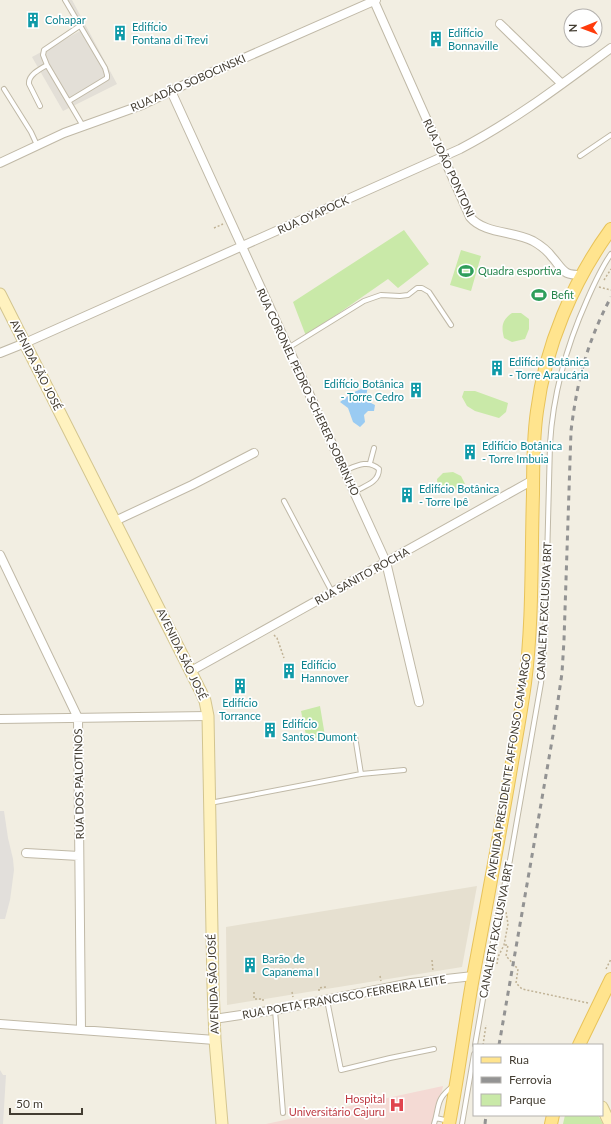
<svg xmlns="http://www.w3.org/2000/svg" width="611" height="1124" font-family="Lato,sans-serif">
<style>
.residential{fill:#e6e0d0}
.industrial{fill:#e3dfd7}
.medical{fill:#f4dad4}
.green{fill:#c9e9a8}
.parking{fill:#e2dfdb}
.water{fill:#9acbf2}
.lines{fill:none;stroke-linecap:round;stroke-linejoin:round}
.lane-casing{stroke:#c0b9a7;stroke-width:6}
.street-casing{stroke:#c0b9a7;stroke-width:10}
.secondary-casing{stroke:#d3c58f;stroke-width:13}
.primary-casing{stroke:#e8c35a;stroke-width:14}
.path{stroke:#c0b295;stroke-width:1.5;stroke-dasharray:2 2;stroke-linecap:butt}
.lane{stroke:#fff;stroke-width:4}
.street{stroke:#fff;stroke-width:8}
.secondary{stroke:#fff2bf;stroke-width:11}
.primary{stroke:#ffe48e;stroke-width:12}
.rail{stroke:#939393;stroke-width:3;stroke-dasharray:5 5;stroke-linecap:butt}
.labels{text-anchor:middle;stroke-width:3.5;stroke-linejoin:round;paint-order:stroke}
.culture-label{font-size:11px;fill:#0d838f;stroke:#fff;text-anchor:start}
.street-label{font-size:11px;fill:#433d32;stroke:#fff}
.leisure-label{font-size:11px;fill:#27864d;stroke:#fff;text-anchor:start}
.health-label{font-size:11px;fill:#be3a42;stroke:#fff;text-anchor:end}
</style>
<rect width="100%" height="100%" fill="#f2eee2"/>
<path class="residential" d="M477 886 462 967 227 1005 226 927Z"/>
<path class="industrial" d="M63 0H72L117 84 63 111 32 57 80 31Z"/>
<path class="medical" d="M443 1086 435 1124H266Z"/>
<path class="green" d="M404 230 429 264 398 288 388 279 306 336 293 302Z
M461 250 481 256 471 291 450 285Z
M512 313H521L529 319V329L525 339 512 342 504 338C501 326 502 320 512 313Z
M464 391H475L508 403 506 412 499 418 475 411 467 406 462 397Z
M453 472 461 476 465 484 448 494 438 491 437 479 443 473Z
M320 706 325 736 307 740 301 711Z
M565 1115H598L603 1124H563Z"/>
<path class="parking" d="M0 811H4L8 838 13 859 14 870 10 900 5 919H0Z
M0 1070 3 1075H6L3 1124H0Z"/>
<path class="water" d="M368 386 366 397 369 402 375 405 374 411H368L364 415 365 422 360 427 353 422 348 408 340 402 352 393Z"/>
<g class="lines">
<g class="lane-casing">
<path id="lane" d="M65 0 105 68 107 75V78L69 101
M81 25 44 50 43 55 47 65 83 126
M4 89 31 132 37 145
M40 106 29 84C28 75 40 69 47 65
M580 156 611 135
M288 348 364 301 381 295 400 296 408 295 417 288H422L429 292 451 325
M370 463 374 448
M344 471C356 466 368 459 379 469 379 483 364 486 354 492
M284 501 332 592
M355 736 361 774
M210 803 361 774 404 770
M327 1000 341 1070 390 1058 434 1049
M275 1010 283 1113
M475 1045 497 919 510 860 541 683 545 639 550 444C553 393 566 347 587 300 594 284 601 268 611 254
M436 1118 449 1121
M434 1124C440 1105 435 1100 453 1086
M462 1124 474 1054"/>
</g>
<g class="street-casing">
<path id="street" d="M374 1 470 217C484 234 514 231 533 241 540 245 547 250 552 257 557 262 561 270 567 273 571 275 577 275 582 275
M500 24 562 84
M171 91 386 562 419 702
M0 163 64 133 142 105 192 81 376 0
M0 353 25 343 460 149C514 121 562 84 611 48
M115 521 192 485 254 453
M0 555 78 718 81 1030
M191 671 533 480
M0 719 208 716
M26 853 79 856
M214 1019 275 1010 411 983 473 976
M0 1024 215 1040"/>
</g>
<g class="secondary-casing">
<path id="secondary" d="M0 294 201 692 205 701 208 716 213 985 215 1040 222 1124
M602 1107 610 1124"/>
</g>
<g class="primary-casing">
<path id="primary" d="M579 1045 611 979
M449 1124C458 1077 464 1030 472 983 485 913 498 844 510 774 515 744 521 713 525 683 533 621 531 557 533 494 533 466 533 438 537 411 545 347 573 281 611 229
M551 1124 553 1115"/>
</g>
<path class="path" d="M214 228 223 224
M604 280 611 269
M599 287 611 290
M274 635 277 638 284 658
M505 945H508L506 956 518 969 516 983 522 989 588 1003
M432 960 433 972
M497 964 498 957 504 945 508 924 506 912
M606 969 611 959
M380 976 381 981
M319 991V988L326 987V985
M254 992V999H263V1002
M292 992 293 997
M483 1045 486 1025"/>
<use href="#lane" class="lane"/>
<use href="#street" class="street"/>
<use href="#secondary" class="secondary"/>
<use href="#primary" class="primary"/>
<path class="rail" d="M499 1045 553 735 562 673 564 640 571 431C577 381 587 342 611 297
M485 1124 486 1115"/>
</g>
<defs>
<g id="building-bare" transform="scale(1.2)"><path d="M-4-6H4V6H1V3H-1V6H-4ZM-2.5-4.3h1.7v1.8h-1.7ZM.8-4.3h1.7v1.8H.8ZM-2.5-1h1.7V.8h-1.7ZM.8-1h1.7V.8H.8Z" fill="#0f9aa8" stroke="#fff" stroke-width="2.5" paint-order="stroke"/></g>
<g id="stadium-bare" transform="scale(1.2)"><path d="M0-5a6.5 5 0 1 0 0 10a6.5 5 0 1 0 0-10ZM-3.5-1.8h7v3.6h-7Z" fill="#2e9e5b" stroke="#fff" stroke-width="2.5" paint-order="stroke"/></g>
<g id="hospital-bare" transform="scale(1.2)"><path d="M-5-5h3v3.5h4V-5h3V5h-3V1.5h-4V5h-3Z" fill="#e0444e" stroke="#fff" stroke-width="2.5" paint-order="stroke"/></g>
</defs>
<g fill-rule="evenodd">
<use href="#building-bare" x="33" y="20"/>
<use href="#building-bare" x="120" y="33"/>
<use href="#building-bare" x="436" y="39"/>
<use href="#stadium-bare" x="466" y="271"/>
<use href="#stadium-bare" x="539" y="295"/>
<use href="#building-bare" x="497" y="368"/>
<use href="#building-bare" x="416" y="390"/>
<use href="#building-bare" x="470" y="452"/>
<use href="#building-bare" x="407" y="495"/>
<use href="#building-bare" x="289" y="671"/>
<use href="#building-bare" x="240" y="686"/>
<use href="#building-bare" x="270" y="730"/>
<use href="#building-bare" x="250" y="965"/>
<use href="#hospital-bare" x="397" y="1105"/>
</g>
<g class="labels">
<g class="culture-label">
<text x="45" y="24">Cohapar</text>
<text x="132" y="31">Edifício<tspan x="132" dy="13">Fontana di Trevi</tspan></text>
<text x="448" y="37">Edifício<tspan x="448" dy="13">Bonnaville</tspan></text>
<text x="509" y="366">Edifício Botânica<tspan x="509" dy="13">- Torre Araucária</tspan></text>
<text x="404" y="388" text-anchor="end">Edifício Botânica<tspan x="404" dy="13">- Torre Cedro</tspan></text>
<text x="482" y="450">Edifício Botânica<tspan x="482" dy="13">- Torre Imbuia</tspan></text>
<text x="419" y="493">Edifício Botânica<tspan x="419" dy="13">- Torre Ipê</tspan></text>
<text x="301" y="669">Edifício<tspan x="301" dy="13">Hannover</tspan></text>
<text x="240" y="707" text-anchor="middle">Edifício<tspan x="240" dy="13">Torrance</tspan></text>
<text x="282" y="728">Edifício<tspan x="282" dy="13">Santos Dumont</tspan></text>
<text x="262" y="963">Barão de<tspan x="262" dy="13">Capanema I</tspan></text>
</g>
<g class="street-label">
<text transform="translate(188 83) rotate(-24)" y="4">RUA ADÃO SOBOCINSKI</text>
<text transform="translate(449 168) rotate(65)" y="4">RUA JOÃO PONTONI</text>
<text transform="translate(313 215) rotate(-24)" y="4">RUA OYAPOCK</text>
<text transform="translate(36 365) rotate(63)" y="4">AVENIDA SÃO JOSÉ</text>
<text transform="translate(308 392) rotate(65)" y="4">RUA CORONEL PEDRO SCHERER SOBRINHO</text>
<text transform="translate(362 576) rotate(-29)" y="4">RUA SANITO ROCHA</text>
<text transform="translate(544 611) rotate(-87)" y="4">CANALETA EXCLUSIVA BRT</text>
<text transform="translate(182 654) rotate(64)" y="4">AVENIDA SÃO JOSÉ</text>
<text transform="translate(509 766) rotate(-81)" y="4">AVENIDA PRESIDENTE AFFONSO CAMARGO</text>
<text transform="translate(79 784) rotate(-91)" y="4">RUA DOS PALOTINOS</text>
<text transform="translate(496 930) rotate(-79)" y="4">CANALETA EXCLUSIVA BRT</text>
<text transform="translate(213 984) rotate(-92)" y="4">AVENIDA SÃO JOSÉ</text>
<text transform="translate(344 997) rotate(-10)" y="4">RUA POETA FRANCISCO FERREIRA LEITE</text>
</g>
<g class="leisure-label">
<text x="478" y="275">Quadra esportiva</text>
<text x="551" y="299">Befit</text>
</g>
<g class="health-label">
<text x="385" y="1103">Hospital<tspan x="385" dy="13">Universitário Cajuru</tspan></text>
</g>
</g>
<rect x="473" y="1044" width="130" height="72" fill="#ffffff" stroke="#b4b1ad"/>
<rect x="481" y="1057" width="20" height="6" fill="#ffe48e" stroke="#b4b1ad"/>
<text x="509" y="1064" font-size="12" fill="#433d32">Rua</text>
<rect x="481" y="1077" width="20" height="6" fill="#939393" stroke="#b4b1ad"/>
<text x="509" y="1084" font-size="12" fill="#433d32">Ferrovia</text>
<rect x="481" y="1094" width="20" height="12" fill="#c9e9a8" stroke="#b4b1ad"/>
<text x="509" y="1104" font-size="12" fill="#433d32">Parque</text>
<g transform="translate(583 28) rotate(269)"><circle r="19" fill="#ffffff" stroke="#b4b1ad"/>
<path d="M0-3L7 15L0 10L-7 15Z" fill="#ff3b0c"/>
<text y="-6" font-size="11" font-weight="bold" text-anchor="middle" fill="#433d32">N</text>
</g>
<path d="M10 1108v6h72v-6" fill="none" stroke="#433d32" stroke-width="2"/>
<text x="16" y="1108" font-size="12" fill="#433d32" stroke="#ffffff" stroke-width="3" paint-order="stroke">50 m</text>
</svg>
